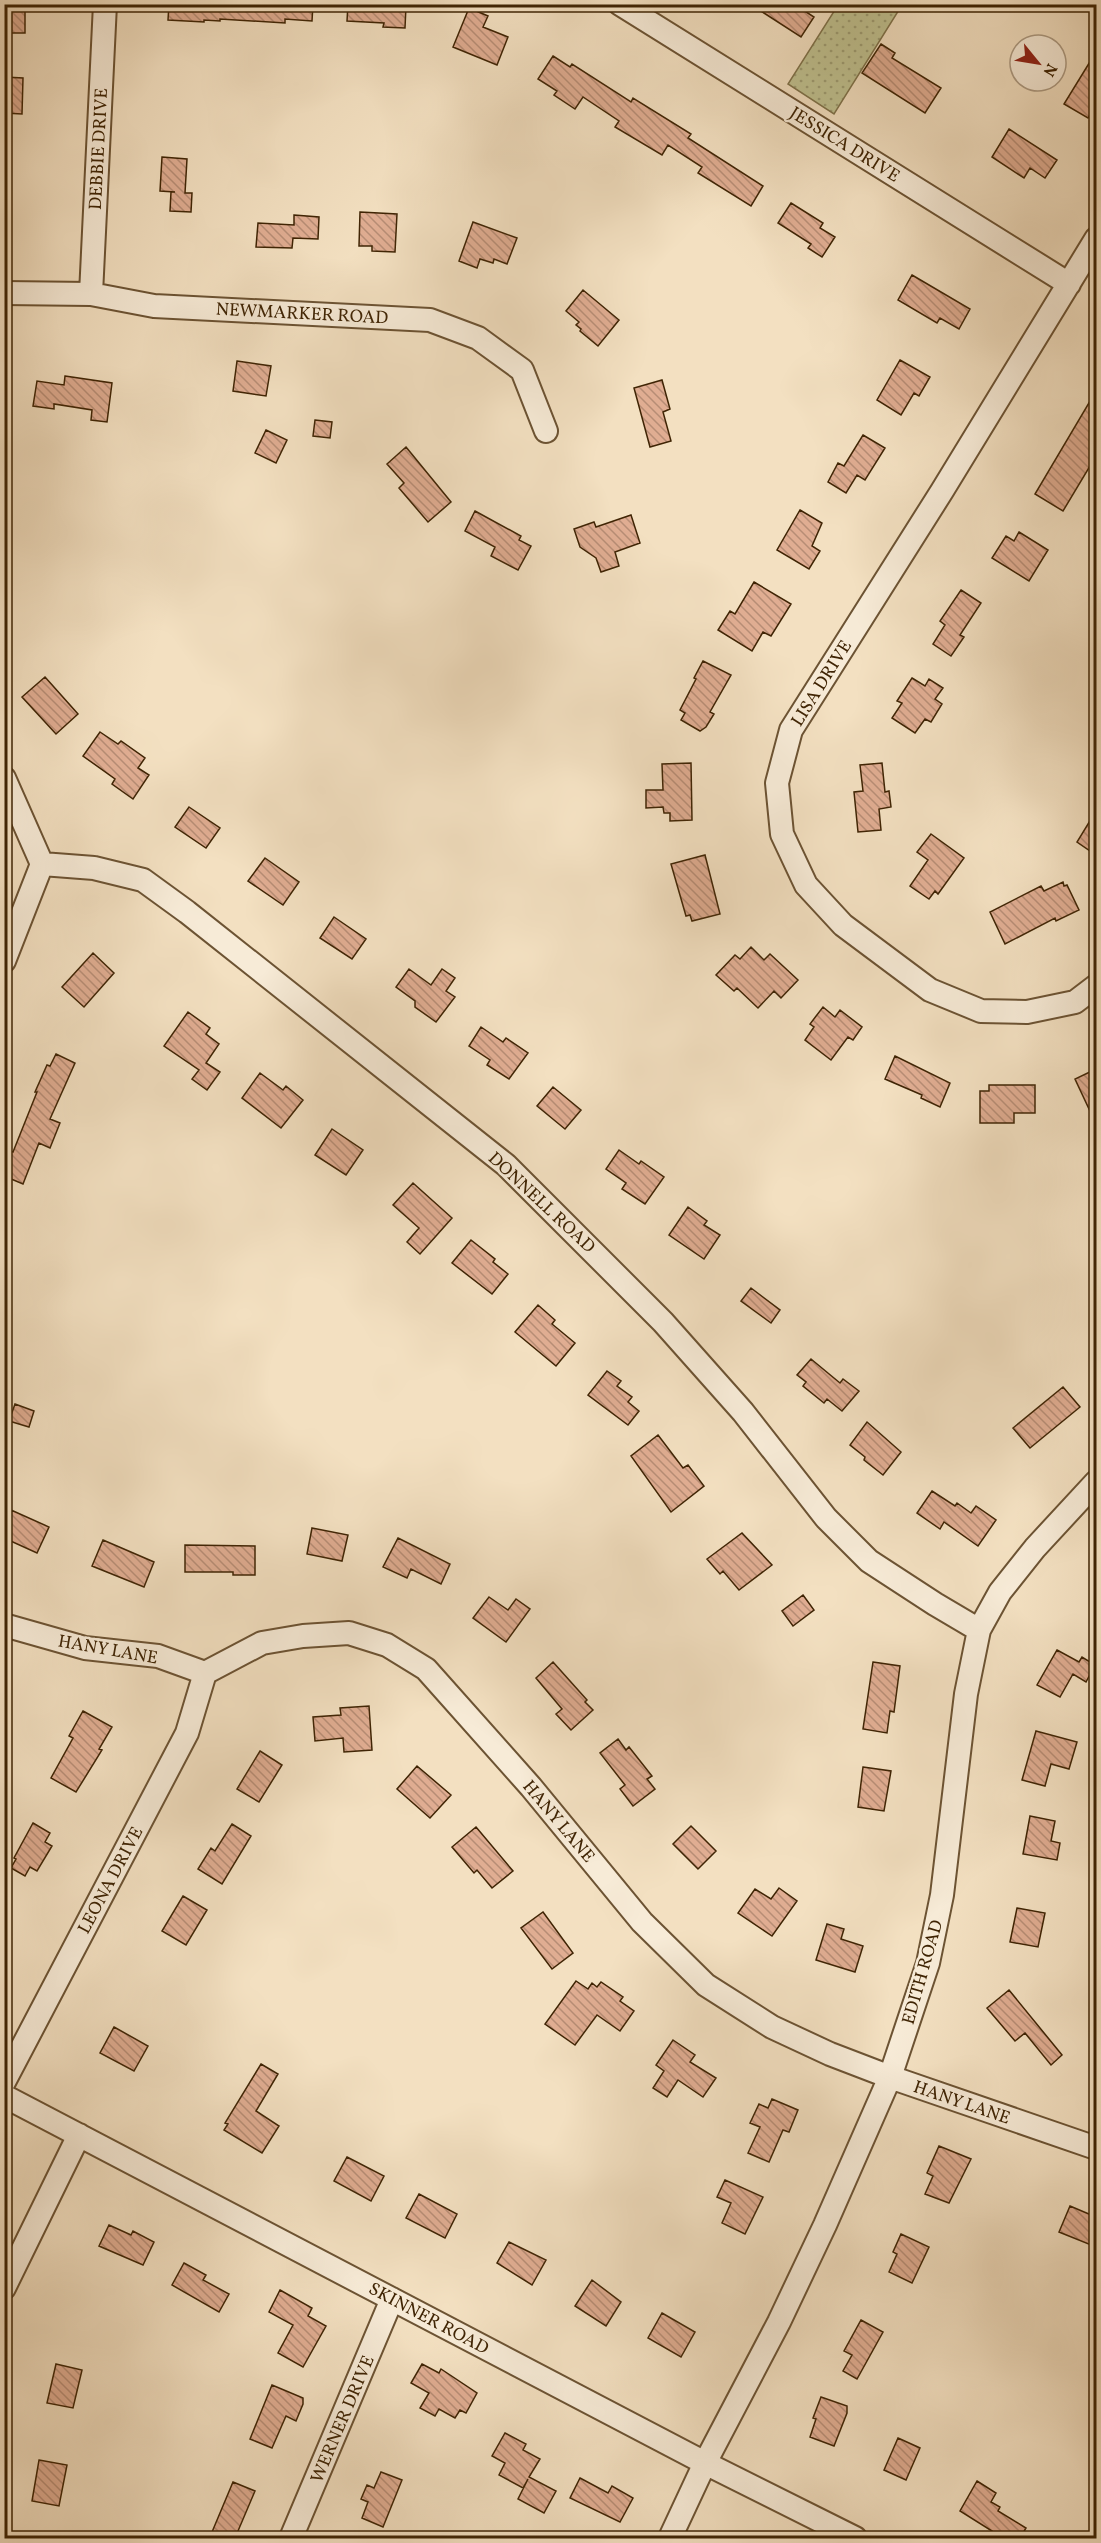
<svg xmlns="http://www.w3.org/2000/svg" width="1101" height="2543" font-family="Vollkorn,serif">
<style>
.park{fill:url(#park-dots);stroke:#7f724a;stroke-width:1.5}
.building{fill:url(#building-back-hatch);stroke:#3f2404;stroke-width:1.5}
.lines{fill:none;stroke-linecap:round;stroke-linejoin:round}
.minor-casing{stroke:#6c5333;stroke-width:26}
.minor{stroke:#f7ebd7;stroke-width:22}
.labels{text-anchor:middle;stroke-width:5;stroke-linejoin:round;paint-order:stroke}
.street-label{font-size:18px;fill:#3f2404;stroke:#f7ebd7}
</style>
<defs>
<pattern id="park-dots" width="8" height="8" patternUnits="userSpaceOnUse" patternTransform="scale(1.5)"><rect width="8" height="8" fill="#bfc190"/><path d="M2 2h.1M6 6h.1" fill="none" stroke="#9d9d73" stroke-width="1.8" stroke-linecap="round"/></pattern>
<pattern id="building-back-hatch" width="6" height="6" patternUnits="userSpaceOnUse" patternTransform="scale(1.5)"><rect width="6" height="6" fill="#e0ad92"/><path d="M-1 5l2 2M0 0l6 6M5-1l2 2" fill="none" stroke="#b78d75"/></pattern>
</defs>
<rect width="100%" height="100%" fill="#f3e0c1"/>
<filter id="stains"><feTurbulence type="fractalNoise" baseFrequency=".00333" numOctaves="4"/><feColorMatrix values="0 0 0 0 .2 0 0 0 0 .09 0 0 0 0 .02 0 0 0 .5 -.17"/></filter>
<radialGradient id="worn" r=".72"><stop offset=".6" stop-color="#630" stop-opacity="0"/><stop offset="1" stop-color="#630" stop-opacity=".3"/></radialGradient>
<path class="park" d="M838 5H902L834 114 788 84Z"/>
<path class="building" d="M169 4H313L312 21 285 19V23L220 19V21L204 20V22L168 20Z
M348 4 406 6 405 28 383 27 384 23 347 21Z
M750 4H794L814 17 801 37Z
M469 8 488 16 483 27 508 37 497 65 453 47Z
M4 11H25V33H4Z
M881 44 895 53 892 58 941 88 925 113 862 73Z
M1096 52V104L1088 118 1064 104Z
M553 56 570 67 572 64 631 102 633 98 691 134 688 138 763 186 751 206 698 173 702 167 668 145 662 155 615 127 619 121 583 97 575 109 554 95 557 91 538 79Z
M4 77 23 78 22 114 4 113Z
M1009 129 1057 160 1045 178 1030 168 1024 178 992 157Z
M162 157 187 159 185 193H192L191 212 170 211 171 192H175L160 191Z
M791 203 823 223 820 228 835 237 822 257 808 248 811 244 778 223Z
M360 212 397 214 395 252 372 251V246H359Z
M294 215 319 217 318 239 293 238 292 248 256 247 258 223 294 225Z
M473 222 517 238 507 264 494 259 493 263 480 259 477 268 459 261Z
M912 275 970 309 959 329 940 318 937 323 898 300Z
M583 290 619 320 598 346 580 331 581 329 576 325 579 322 566 311Z
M900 360 930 377 919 396 914 393 901 415 877 400Z
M237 361 271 366 266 396 233 391Z
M65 376 112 383 107 422 91 420 92 410 54 404V409L33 406 37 381 64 385Z
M662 380 670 409 663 412 671 441 650 447 634 388Z
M1096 391V456L1063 511 1035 494Z
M315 420 332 422 330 438 313 436Z
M266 430 287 440 276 463 255 453Z
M863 435 885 448 865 480 857 475 846 493 828 482 838 463 844 466Z
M406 447 451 502 428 522 399 488 404 483 387 464Z
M800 510 822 523 812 546 820 551 809 569 777 550Z
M475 511 521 536 519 540 531 546 518 570 491 556 495 547 465 531Z
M631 515 640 543 615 552 619 566 601 572 596 558 580 547 574 529 594 522 596 527Z
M1019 532 1048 550 1029 581 992 558 1006 536 1014 541Z
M754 582 791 604 771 636 763 632 752 651 718 630 730 611 735 614Z
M961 590 981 603 960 635 964 637 951 656 933 644 945 625 940 621Z
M703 661 731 675 710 712 714 714 706 727 700 731 681 720 685 713 680 710 696 679 694 678Z
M45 677 78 714 56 734 22 697Z
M912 678 925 686 929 679 943 688 935 699 942 704 931 722 925 719 915 733 892 718 902 703 897 701Z
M100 732 118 744 121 741 145 758 138 768 149 775 133 799 112 784 115 779 83 756Z
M691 763 692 820 670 821V813H664L663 807 646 808V790H663L662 764Z
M882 763 885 792 889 791 891 807 879 809 881 830 858 832 854 792 863 791 860 765Z
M189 807 220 828 206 848 175 827Z
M1096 811V855L1077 842Z
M931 834 964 858 938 894 935 891 929 899 910 886 928 860 917 852Z
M705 855 720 914 692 921 690 915 686 916 671 864Z
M265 858 299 882 283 905 248 881Z
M1063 882 1064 886 1067 885 1079 910 1056 921 1055 918 1005 944 990 912 1041 886 1044 891Z
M334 917 366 939 352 959 320 938Z
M751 947 764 960 770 954 798 980 781 998 774 991 758 1008 737 988 734 991 716 975 735 955 740 959Z
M93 953 114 973 84 1007 62 987Z
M409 969 431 985 442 969 455 978 446 991 455 997 436 1022 415 1007V1001L396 987Z
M823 1007 835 1017 840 1010 862 1027 853 1040 848 1037 831 1060 805 1040 814 1027 810 1024Z
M188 1012 210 1028 206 1034 219 1044 206 1063 220 1072 207 1090 192 1079 199 1070 164 1046Z
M481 1027 503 1042 506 1038 528 1053 509 1079 487 1065 490 1060 469 1046Z
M56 1054 75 1063 50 1119 60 1123 50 1148 39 1143 23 1184 4 1176V1148L13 1152 37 1092H35L47 1065 50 1066Z
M895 1056 950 1083 940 1107 921 1098 922 1095 885 1079Z
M1096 1069V1124L1075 1079Z
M260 1073 283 1090 286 1086 303 1100 281 1128 242 1098Z
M989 1085H1035V1113H1014V1123H980V1091H989Z
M553 1087 581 1110 565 1129 537 1106Z
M332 1129 363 1150 346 1175 315 1155Z
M619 1150 639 1164 641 1161 664 1177 645 1204 622 1189 626 1183 606 1169Z
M413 1183 452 1218 420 1254 407 1242 419 1228 393 1205Z
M688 1207 707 1221 704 1225 720 1235 704 1259 669 1235Z
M471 1240 495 1259 493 1262 508 1274 492 1294 452 1263Z
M751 1288 780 1310 771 1323 741 1301Z
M538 1305 555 1320 552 1324 575 1343 556 1366 515 1332Z
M811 1359 840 1383 843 1379 859 1391 842 1411 827 1399 824 1403 803 1386 806 1382 797 1375Z
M607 1371 621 1381 617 1386 632 1397 628 1402 639 1411 628 1425 588 1395Z
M1063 1387 1080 1407 1030 1448 1013 1428Z
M15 1404 34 1411 29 1427 9 1421Z
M867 1422 901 1452 883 1475 864 1460 865 1457 850 1445Z
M658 1435 683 1468 688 1465 704 1486 671 1512 631 1456Z
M932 1491 955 1506 957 1503 971 1513 976 1506 996 1520 978 1546 944 1522 940 1529 917 1513Z
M11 1510 49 1527 37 1553 4 1538V1524Z
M312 1528 348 1535 342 1561 307 1554Z
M742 1533 772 1565 739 1590 723 1571 720 1574 707 1559Z
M398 1538 450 1564 441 1584 411 1569 407 1578 383 1567Z
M103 1540 154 1562 144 1587 92 1566Z
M185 1545 255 1546V1575H233V1572H185Z
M803 1595 814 1610 793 1626 782 1611Z
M489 1597 508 1610 516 1599 530 1609 506 1642 473 1618Z
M1057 1650 1079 1662 1082 1657 1095 1665 1086 1682 1073 1674 1060 1697 1037 1685Z
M553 1662 587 1700 585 1702 593 1710 571 1730 556 1714 562 1709 536 1678Z
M873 1662 900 1666 894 1712 890 1711 887 1733 863 1729Z
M369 1706 372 1750 344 1752 343 1738 315 1741 313 1717 341 1715 340 1708Z
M83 1711 112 1727 99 1749 102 1750 76 1792 51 1778 73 1738 69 1736Z
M1036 1731 1077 1742 1069 1769 1051 1764 1045 1786 1022 1780Z
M618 1739 626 1750 629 1747 652 1776 647 1779 655 1789 633 1806 620 1789 625 1785 600 1753Z
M260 1751 282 1765 259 1802 237 1789Z
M417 1766 451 1795 430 1818 397 1789Z
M863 1767 891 1771 884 1811 858 1807Z
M1030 1816 1055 1821 1051 1841 1060 1843 1057 1860 1023 1854Z
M33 1823 50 1833 45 1842 52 1846 37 1871 30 1867 25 1876 11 1868 16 1859 14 1858Z
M232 1824 251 1836 222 1884 198 1869 211 1848 215 1851Z
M691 1826 716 1851 698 1869 673 1844Z
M476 1827 513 1871 492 1888 477 1870 474 1873 452 1847Z
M779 1888 797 1901 772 1936 738 1913 755 1889 771 1899Z
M183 1896 207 1910 186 1945 162 1931Z
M1017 1908 1045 1913 1038 1947 1010 1942Z
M543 1912 573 1953 552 1969 521 1928Z
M827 1924 844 1929 841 1939 863 1946 855 1972 816 1960Z
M576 1981 588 1989 592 1983 597 1987 601 1982 623 1997 620 2001 634 2011 620 2031 597 2015 575 2045 545 2024Z
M1009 1990 1062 2055 1051 2065 1025 2033 1015 2041 987 2008Z
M114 2027 148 2046 134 2071 100 2053Z
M673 2040 695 2055 690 2062 716 2078 703 2097 678 2080 667 2097 653 2088 664 2071 656 2065Z
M261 2064 278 2074 256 2111 279 2126 262 2153 224 2130 228 2124 225 2123Z
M772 2099 798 2110 789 2132 783 2130 769 2162 748 2153 760 2127 750 2123 759 2104 768 2108Z
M939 2146 971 2159 949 2203 925 2194 933 2176 927 2173Z
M347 2157 384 2176 371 2201 334 2181Z
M725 2180 763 2197 745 2234 722 2223 731 2203 717 2197Z
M419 2194 457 2214 445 2238 406 2218Z
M1070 2206 1096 2217V2247L1059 2232Z
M109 2225 131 2235 133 2231 154 2242 143 2265 99 2246Z
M901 2234 929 2247 912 2283 889 2272 897 2254 893 2252Z
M509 2242 546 2260 532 2285 497 2263Z
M184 2263 206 2275 203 2280 229 2294 219 2312 172 2285Z
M592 2280 621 2302 606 2326 575 2306Z
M280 2290 312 2308 308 2316 326 2326 303 2367 278 2353 293 2325 269 2312Z
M662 2313 695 2332 681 2357 648 2338Z
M861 2320 883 2332 857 2379 843 2371 852 2355 844 2351Z
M56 2364 82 2370 73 2408 47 2403Z
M422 2364 439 2373 441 2369 477 2393 466 2413 460 2410 455 2418 439 2409 435 2416 420 2408 429 2393 411 2383Z
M272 2385 303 2398V2404L296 2421 286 2416 272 2448 250 2439Z
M821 2397 847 2406V2413L834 2446 810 2437 816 2419 813 2418Z
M505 2433 526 2444 523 2450 540 2459 529 2477 556 2491 544 2513 518 2499 528 2479 523 2488 499 2475 505 2463 492 2456Z
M898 2438 920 2448 906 2480 884 2470Z
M39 2460 67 2465 59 2506 32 2501Z
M381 2472 402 2480 383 2527 362 2518 368 2502 361 2499 367 2485 374 2488Z
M580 2478 608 2493 612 2486 633 2498 620 2522 570 2498Z
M977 2481 996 2493 991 2502 1000 2507 998 2511 1026 2528 1020 2538H1003L960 2511Z
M233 2482 255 2491 235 2538H228L212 2532Z"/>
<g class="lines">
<g class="minor-casing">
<path id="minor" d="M620 4 1069 284
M1096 239 942 491 791 730 777 783 782 834 806 885 843 925 930 990 981 1011 1027 1012 1075 1002 1096 986
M4 293 91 294 154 306 430 320 478 338 522 370 546 431
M91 294 105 4
M4 778 42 864 4 961
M42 864 94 868 143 880 187 912 506 1165 663 1322 743 1412 826 1518 869 1561 935 1604 979 1630
M4 1625 85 1648 158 1656 205 1673 262 1643 303 1636 349 1633 387 1645 426 1669 531 1787 642 1922 706 1985 772 2027 830 2054 890 2077 1096 2148
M4 2082 187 1733 205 1673
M4 2096 705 2463 855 2538
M4 2288 79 2135
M291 2538 392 2299
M670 2538 705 2463 779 2322 825 2225 890 2077 928 1963 942 1895 966 1694 979 1630 1000 1592 1035 1548 1096 1482"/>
</g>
<use href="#minor" class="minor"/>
</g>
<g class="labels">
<g class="street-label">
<text transform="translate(845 144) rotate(32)" y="6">JESSICA DRIVE</text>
<text transform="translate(98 149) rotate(-87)" y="6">DEBBIE DRIVE</text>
<text transform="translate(302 313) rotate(3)" y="6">NEWMARKER ROAD</text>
<text transform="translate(821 683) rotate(-58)" y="6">LISA DRIVE</text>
<text transform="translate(542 1202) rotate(43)" y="6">DONNELL ROAD</text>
<text transform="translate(108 1649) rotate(10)" y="6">HANY LANE</text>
<text transform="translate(559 1821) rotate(50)" y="6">HANY LANE</text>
<text transform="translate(110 1880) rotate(-62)" y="6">LEONA DRIVE</text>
<text transform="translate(922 1972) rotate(-74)" y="6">EDITH ROAD</text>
<text transform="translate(962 2102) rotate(19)" y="6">HANY LANE</text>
<text transform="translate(429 2318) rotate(28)" y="6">SKINNER ROAD</text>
<text transform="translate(342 2419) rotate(-67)" y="6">WERNER DRIVE</text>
</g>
</g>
<rect width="1101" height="2543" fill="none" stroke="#f3e0c1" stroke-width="24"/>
<rect x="6" y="6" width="1089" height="2531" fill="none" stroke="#3f2404" stroke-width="3"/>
<rect x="12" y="12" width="1077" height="2519" fill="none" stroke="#3f2404" stroke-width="1.5"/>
<g transform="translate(1038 63) rotate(120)"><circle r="28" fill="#f7ebd7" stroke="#ad9b83" stroke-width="1.5"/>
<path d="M0-4.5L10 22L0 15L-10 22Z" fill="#8f2418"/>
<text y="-9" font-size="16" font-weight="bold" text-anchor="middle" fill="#3f2404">N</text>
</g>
<rect width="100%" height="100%" filter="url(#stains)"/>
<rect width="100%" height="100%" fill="url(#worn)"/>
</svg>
